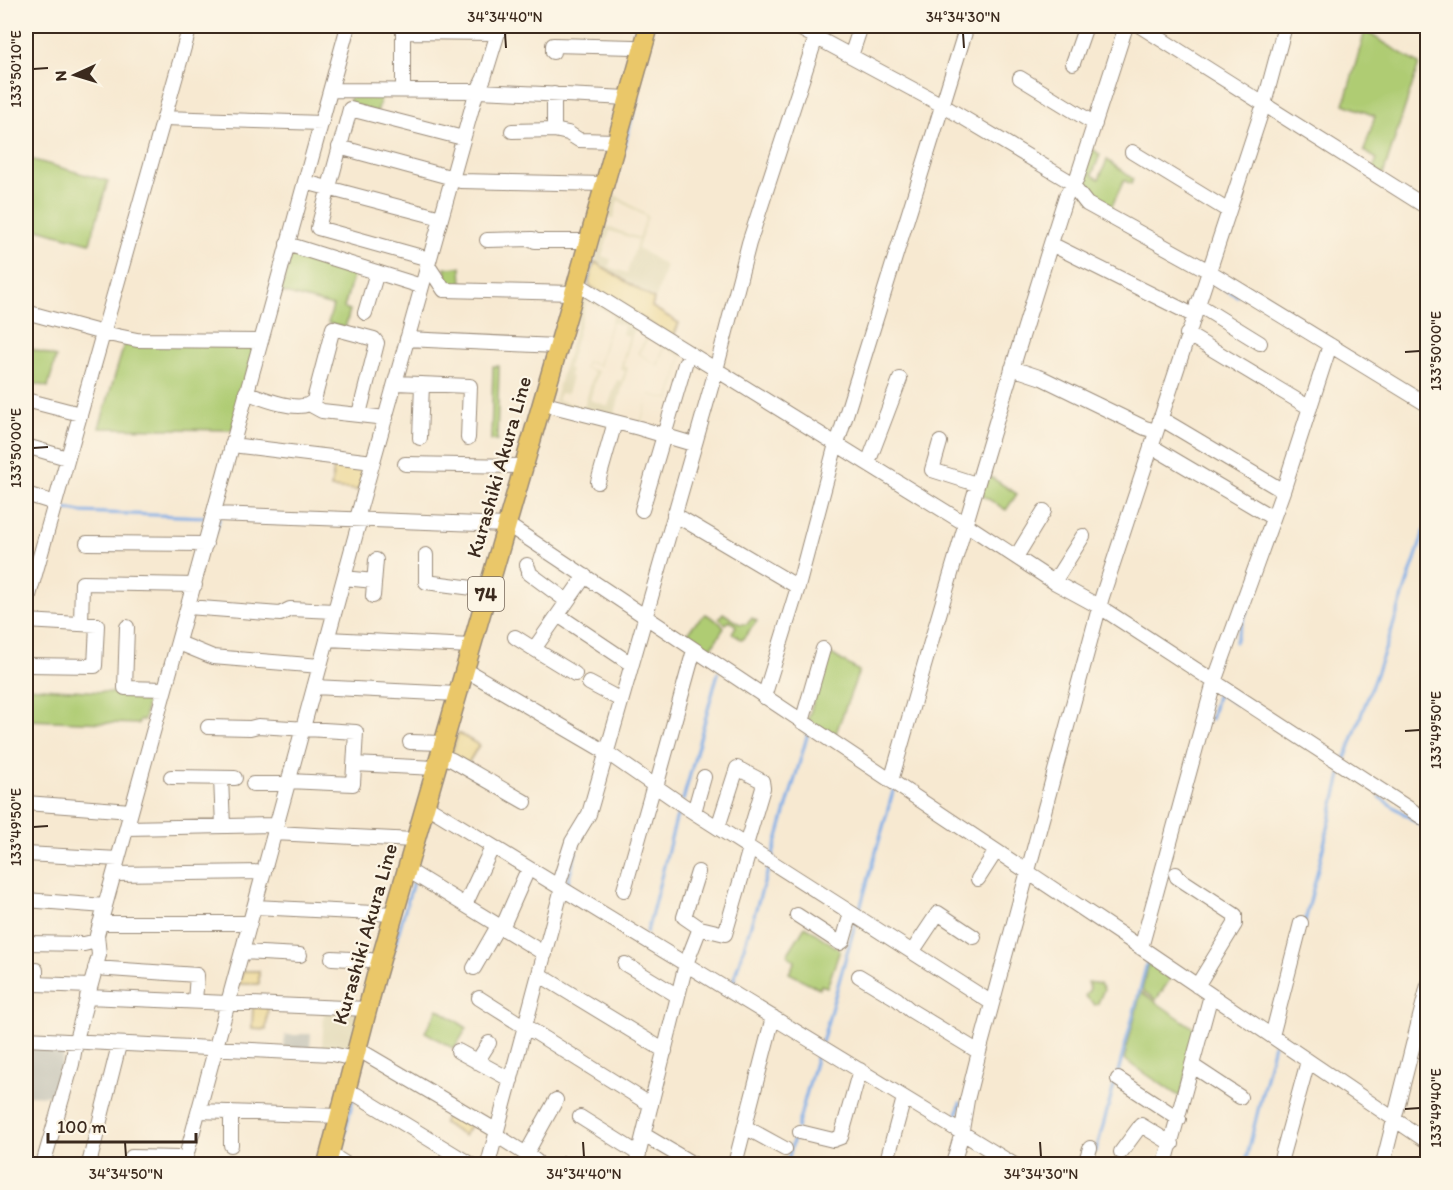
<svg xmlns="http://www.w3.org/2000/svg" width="1453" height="1190" font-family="Itim,sans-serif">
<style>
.built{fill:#e4dbba;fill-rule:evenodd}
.industrial{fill:#c6c5b8}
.green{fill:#afcc73;stroke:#757b48;stroke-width:1.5}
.sand{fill:#eeda9e;stroke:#94825e;stroke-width:1.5}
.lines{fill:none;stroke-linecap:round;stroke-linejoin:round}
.stream{stroke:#7cace7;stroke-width:3}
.minor-casing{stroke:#998a78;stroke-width:16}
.major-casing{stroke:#998a78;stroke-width:21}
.minor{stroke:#fff;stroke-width:14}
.major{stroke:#eac769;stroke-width:18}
.ticks{fill:none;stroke:#3b2a1e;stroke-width:2}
.labels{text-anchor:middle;stroke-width:4.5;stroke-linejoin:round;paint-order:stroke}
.shield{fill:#fcf5e5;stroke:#75675a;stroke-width:1.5}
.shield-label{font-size:20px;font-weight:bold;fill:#3b2a1e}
.street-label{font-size:21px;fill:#3b2a1e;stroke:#fcf5e5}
.neatline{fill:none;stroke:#3b2a1e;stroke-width:2}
.ticks-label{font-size:15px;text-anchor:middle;fill:#3b2a1e}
</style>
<rect width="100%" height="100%" fill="#fcf5e5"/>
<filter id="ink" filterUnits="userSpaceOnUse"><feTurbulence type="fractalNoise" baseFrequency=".0167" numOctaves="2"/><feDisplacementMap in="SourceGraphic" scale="12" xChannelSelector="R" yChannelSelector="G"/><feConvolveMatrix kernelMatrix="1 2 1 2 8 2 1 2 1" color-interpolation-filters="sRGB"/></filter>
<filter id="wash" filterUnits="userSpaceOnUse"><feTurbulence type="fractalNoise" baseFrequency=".008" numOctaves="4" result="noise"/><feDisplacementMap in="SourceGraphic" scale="24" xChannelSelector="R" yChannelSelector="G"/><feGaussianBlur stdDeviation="1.35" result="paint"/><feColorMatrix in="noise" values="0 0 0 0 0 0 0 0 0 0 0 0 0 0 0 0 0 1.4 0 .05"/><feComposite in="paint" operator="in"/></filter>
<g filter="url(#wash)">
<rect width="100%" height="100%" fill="#f7e9d1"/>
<path class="built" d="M614 194 648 216 638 248 666 266 656 298 595 261ZM618 200 646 217 639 238 606 226 608 218 613 219ZM610 231 638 240 627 273 609 267 611 259 602 256Z
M585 295 649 337 639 353 657 365 664 345 682 356 670 400 649 395 641 425 554 402ZM587 300 613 315 598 364 586 361 584 368 594 372 584 407 557 400 560 393 567 394 572 377 569 376 571 369 568 368ZM612 322 624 326 622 334 629 336 620 369 625 371 621 381 617 380 608 406 590 400 598 371 585 368 587 362 599 366ZM634 329 647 337 637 353 658 366 665 347 681 357 669 399 649 394 640 423 614 416 628 368 623 366Z
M324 1009 359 1013 350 1047 343 1050H322Z"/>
<path class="industrial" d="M300 1034H311L310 1049 284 1048 285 1035H299Z
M26 1045 66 1046 53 1096 26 1095Z"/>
<path class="green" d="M1365 31 1419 64 1383 175 1373 169 1377 159 1364 151 1375 116 1344 104Z
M351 95H382L377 112 349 104Z
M1093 149 1100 155 1092 175 1099 179 1107 160 1133 179 1131 184 1124 180 1110 210 1089 199 1081 182Z
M30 159 108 181 90 243 26 226V176Z
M292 251 355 269 344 308 350 310 345 328 328 323 333 306 281 292Z
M461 267 462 286 446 284 445 268Z
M125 342 251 345 254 350 232 430 99 428Z
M26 347 56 357 48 387 26 381Z
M493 366H499L497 441 491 440Z
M986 474 1017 494 1006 510 980 494Z
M723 613 740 624H747L752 618 757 621 742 640 732 633 736 626 730 621 725 624 719 618Z
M706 614 719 622 724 628 708 653 685 638 694 624Z
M828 652 859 671 834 738 808 720Z
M26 687 148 695 144 720H140L138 724 26 720Z
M805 926 840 950 827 987 821 985 820 989 789 973 795 961 787 955Z
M1149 962 1171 978 1156 1000 1142 990Z
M1088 982 1100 984 1104 989 1098 1003 1095 1005 1085 996 1090 989Z
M1141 992 1198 1031 1180 1097 1124 1059Z
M438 1009 467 1028 454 1049 425 1032Z"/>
<path class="sand" d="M595 262 654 299 652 307 679 323 673 338 590 286 589 281Z
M335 461 364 465 365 468 358 490 331 488Z
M458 733 479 745 467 765 451 755Z
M243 971H259V984H239Z
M253 1005 268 1006 266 1030 252 1029Z
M455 1108 471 1124 464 1136 443 1123 447 1116 453 1118Z"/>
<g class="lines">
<path class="stream" d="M1213 282 1237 296
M586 283 638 97
M59 508 81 512 205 517
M215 533 219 519
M1235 642 1257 584
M1218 693 1238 705
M1211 719 1218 692
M1344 762 1387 644 1428 520
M1379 797 1428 830
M683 800 718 673
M772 858 808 733
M567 885 576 852
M859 912 894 788
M1305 922 1342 771
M647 932 676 819 680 810
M384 983 413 882
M732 985 769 867
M822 1042 856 921
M1117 1076 1148 959
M955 1122 960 1103
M797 1128 818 1051
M1096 1151 1115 1082
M340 1154 353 1099
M787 1164 795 1134
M1245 1164 1274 1044"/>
</g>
</g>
<g filter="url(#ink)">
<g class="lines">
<g class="minor-casing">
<path id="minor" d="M795 26 942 105 1069 181 1087 204 1207 270 1428 405
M1140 26 1428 208
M553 52V45L634 47 642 49
M851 56 861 26
M1073 63 1086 26
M1020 78 1095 124
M331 90 478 91 628 98
M403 90V32L497 33
M164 118 322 123
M554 130 568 133 579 140 616 141
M512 131 554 130V94
M339 147 453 178
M1132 152 1227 210
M460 181 604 184
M305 182 441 218
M487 240 533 239 535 241H588
M287 244 421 286
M1051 244 1193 315
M429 259 318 228 350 109 463 138
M427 264 444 290 574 293
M576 283 964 523 1054 582 1100 607 1428 821
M1197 304 1260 343
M26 312 103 333 137 340 260 341
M365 313 377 272
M1187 334 1310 408
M407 339 557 346
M1012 368 1042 378 1145 428 1156 431
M395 383 470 386 468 438
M246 392C261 398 303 415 314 400L333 328 374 339 377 343 359 414
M26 400 80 414
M541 403 639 428 693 444
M311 405 322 411 386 418
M1160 418 1283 491
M420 438 422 384
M940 442 932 470 976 484
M837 444 967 26
M232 445 373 462
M26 446 67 458
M1151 446 1273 518
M868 463 900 379
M405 464 523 466
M598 482 615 422
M26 494 55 503
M642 510 685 364
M215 514 506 525 511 527 1149 953 1428 1142
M674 514 798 587
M87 543 206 544
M426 555V582L488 590
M1016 557 1044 511
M527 565 529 570V573L567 601
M344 578 374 581
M1054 582 1083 536
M373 596 376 560
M26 606 190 26
M188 607 280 614 290 609 335 611
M558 615 631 664
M26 621 97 625 95 666 26 665
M81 624 82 583 195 585
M127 627 125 688 165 689
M515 637 534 649
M327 639 471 646
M179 643 213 657 320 666
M464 669 606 752 684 806 992 1003
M575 674 534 649 585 576
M589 683 621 700
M314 687 457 694
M764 697 798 587 836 444
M802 722 823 649
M208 727 250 728 258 726 356 732 353 784 288 781
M410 742 443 743
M439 755 452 760 525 802
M354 764 435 768
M171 777 235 778
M221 778 223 826
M891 781C947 585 1004 390 1066 196L1077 178 1126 26
M253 784H287
M656 787 694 650
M26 803 131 811
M425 805 1013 1164
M694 812 704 777
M718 827 737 768 762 781 763 788 746 845
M127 828 276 825
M274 833 414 840
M26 854 118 859
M406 869 545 954
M698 872 684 917 700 928
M114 874 264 872
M1176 874 1177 877 1235 915V924L1197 986
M978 879 996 851
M558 886 572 842 589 814 716 370 749 243 816 37
M624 890 654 785
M26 900 105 906
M465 905 489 854
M255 907 393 914
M797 915 840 943 843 941 851 913
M100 923H250
M502 928 525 876
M27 943 84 944 97 941
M1141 948 1214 682 1283 491 1330 345
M242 952 300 955
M912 952 938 913 974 937
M332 958 370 960 379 964
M625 964 678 996
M95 968 197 975 195 1001
M474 968 498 926
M36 970V984L90 986
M540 975 665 1051
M859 976 897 999 910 1010 979 1052
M87 997 367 1009
M479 998 525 1027
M525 1026 651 1105
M1272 1036 1301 923
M26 1039 332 1054 354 1059
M356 1050 366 1054 497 1131
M458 1051 511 1080
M477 1062 489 1043
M1193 1066 1240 1097
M1118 1079 1179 1119
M345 1094 357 1095 470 1164
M199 1111 339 1116
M580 1117 639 1154
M745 1127 785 1149
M800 1132 833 1140 841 1137 860 1070
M496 1135 526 1154 556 1100
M644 1135 693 1164
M231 1145V1112
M1121 1152 1141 1125 1172 1144
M330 1154 346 1164
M526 1154 536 1161 535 1164
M1281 1159 1308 1061
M43 1164 72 1064 77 1036 99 955 97 935 348 26
M89 1164 119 1045
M130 1164 132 1157 179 1158 185 1160
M184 1164 360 519 358 515 475 97 484 78 500 26
M488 1164 562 888
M565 1164H566
M636 1164 686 964 700 928 725 934 750 848
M735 1164 773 1017
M886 1164 904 1098
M953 1164 961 1136 967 1100 979 1052 1102 597 1264 104 1285 26
M1085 1164 1090 1148
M1165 1164 1211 995
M1383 1164 1428 985"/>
</g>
<g class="major-casing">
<path id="major" d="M327 1164 376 976 574 293 649 26"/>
</g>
<use href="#minor" class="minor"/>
<use href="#major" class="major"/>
</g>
</g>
<path class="ticks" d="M505 33 506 48M963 33 964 48M33 69 48 68M1405 352 1420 351M33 448 48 447M1405 731 1420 730M33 827 48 826M1405 1109 1420 1108M125 1142 126 1157M583 1142 584 1157M1040 1142 1041 1157"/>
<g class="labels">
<rect class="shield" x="468" y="577" width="36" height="34" rx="4.5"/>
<g class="shield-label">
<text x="486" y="601">74</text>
</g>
<g class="street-label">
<text transform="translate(499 467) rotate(-74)" y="7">Kurashiki Akura Line</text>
<text transform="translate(365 934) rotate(-74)" y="7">Kurashiki Akura Line</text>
</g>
</g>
<rect width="1453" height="1190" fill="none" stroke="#fcf5e5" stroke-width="66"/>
<g transform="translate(75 75) rotate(266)" stroke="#fcf5e5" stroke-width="4.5" paint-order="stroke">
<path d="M0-4.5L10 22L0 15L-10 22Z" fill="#3b2a1e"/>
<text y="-9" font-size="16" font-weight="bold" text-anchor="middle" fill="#3b2a1e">N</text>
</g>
<path d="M48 1133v9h148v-9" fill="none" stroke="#3b2a1e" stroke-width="3"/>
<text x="57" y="1133" font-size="18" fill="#3b2a1e" stroke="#fcf5e5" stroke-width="4.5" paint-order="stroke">100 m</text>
<rect x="33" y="33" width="1387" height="1124" class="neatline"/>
<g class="ticks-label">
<text x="505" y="22">34°34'40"N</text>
<text x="963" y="22">34°34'30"N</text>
<text transform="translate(16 69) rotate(-90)" y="5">133°50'10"E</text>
<text transform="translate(1436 351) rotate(-90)" y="5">133°50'00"E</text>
<text transform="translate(16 448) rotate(-90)" y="5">133°50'00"E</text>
<text transform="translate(1436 730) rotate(-90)" y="5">133°49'50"E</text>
<text transform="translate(16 827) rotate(-90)" y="5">133°49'50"E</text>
<text transform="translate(1436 1108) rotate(-90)" y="5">133°49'40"E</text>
<text x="126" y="1179">34°34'50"N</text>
<text x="584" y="1179">34°34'40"N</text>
<text x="1041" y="1179">34°34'30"N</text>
</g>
</svg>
